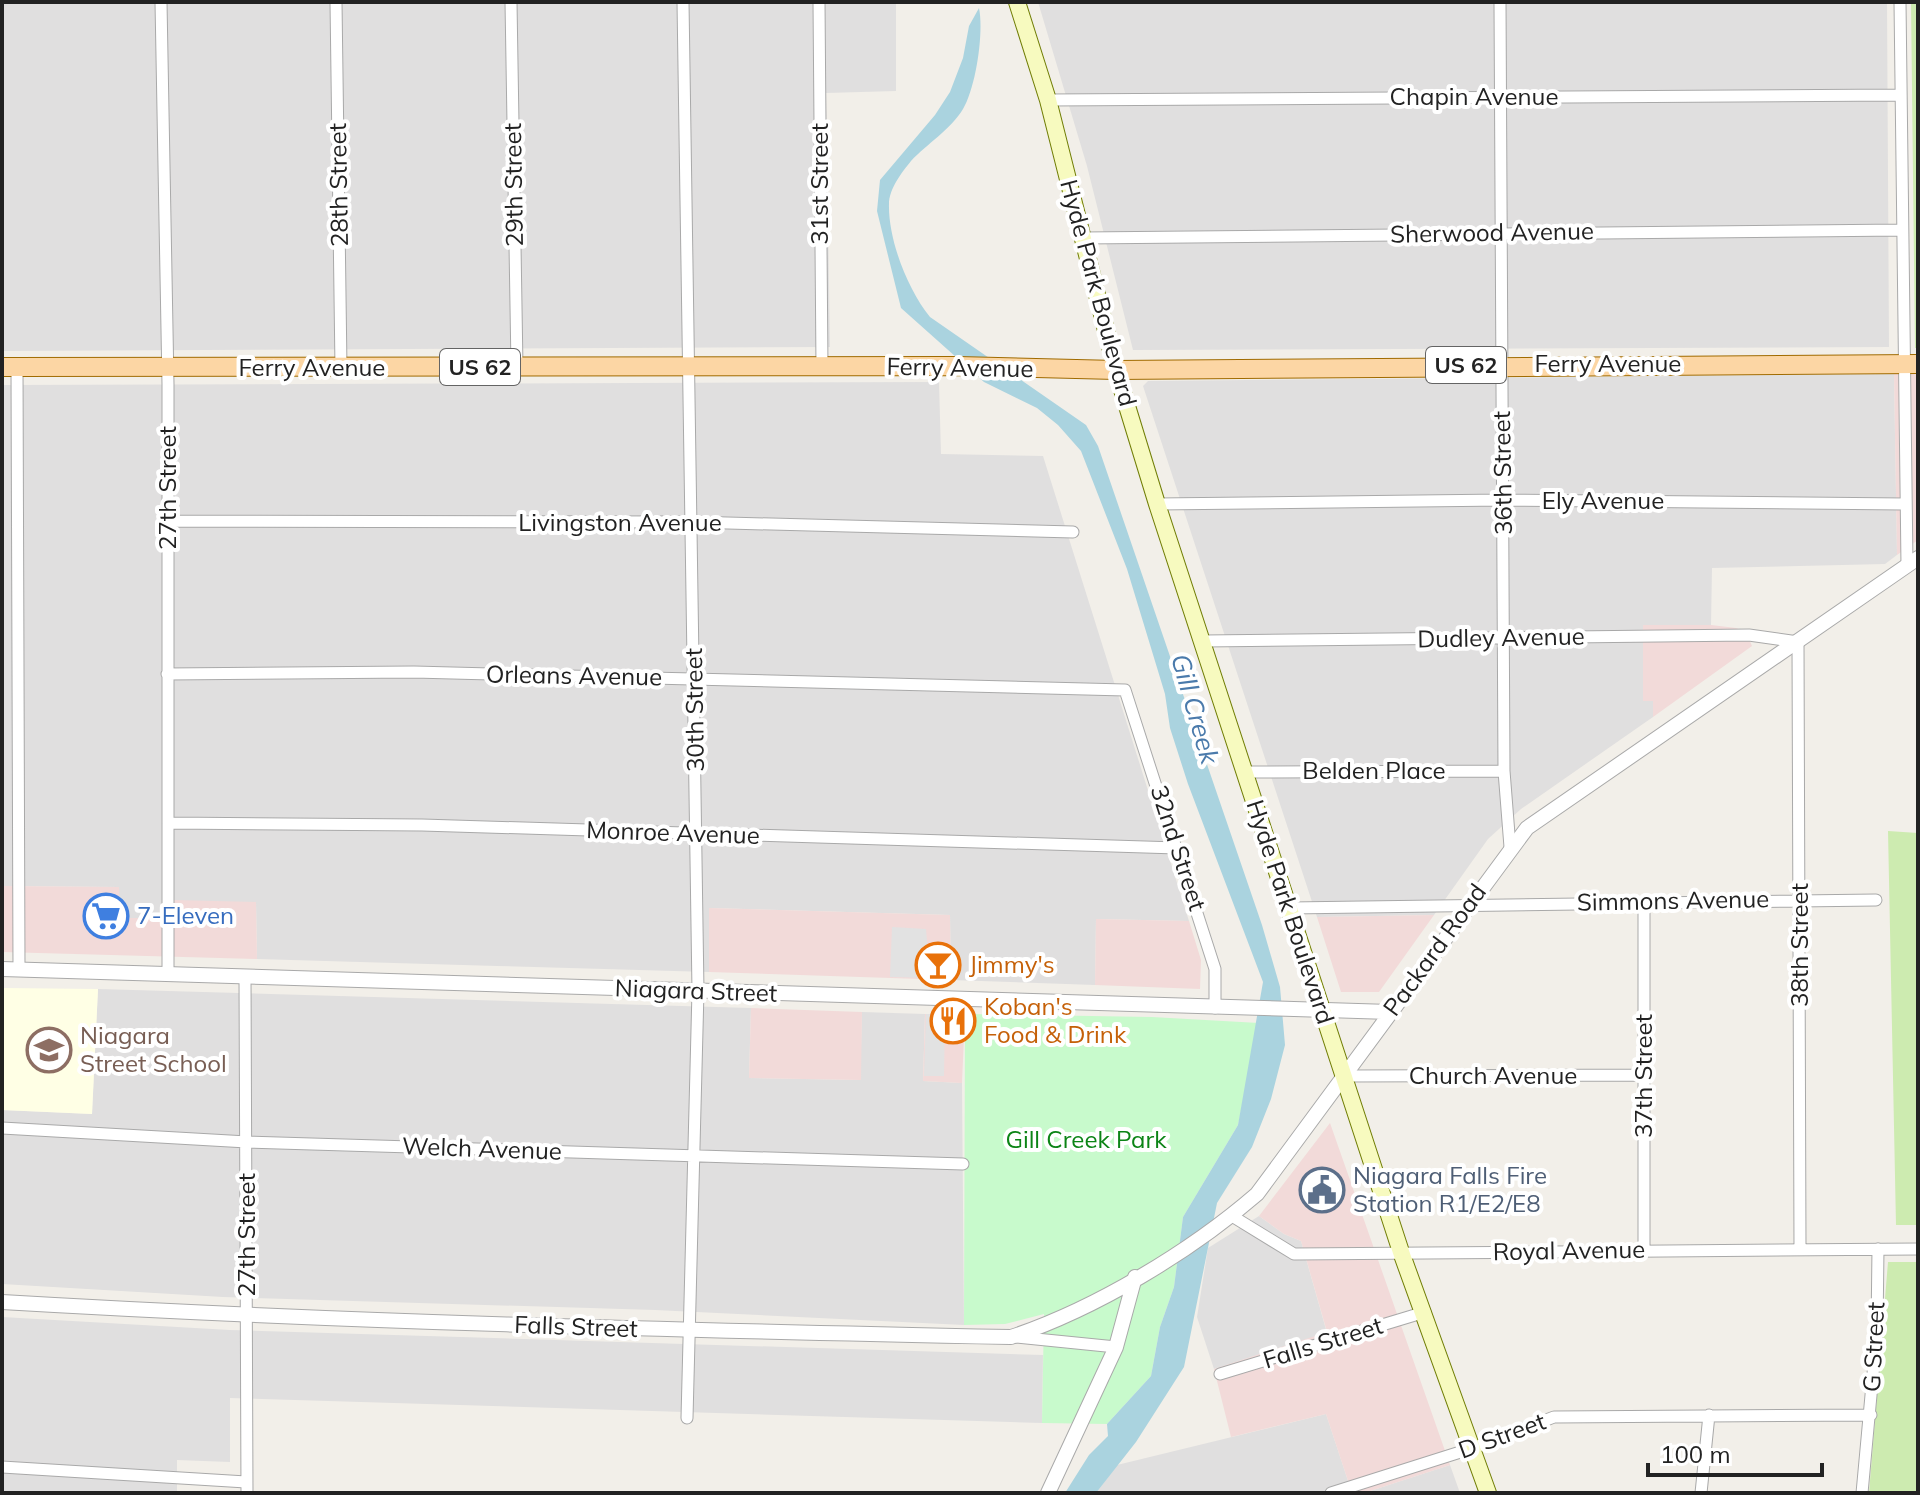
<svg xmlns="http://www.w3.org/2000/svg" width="1920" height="1495" font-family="Mulish,sans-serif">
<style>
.residential{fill:#e0dfdf}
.commercial{fill:#f2dad9}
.education{fill:#ffffe5}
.grass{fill:#cdebb0}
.park{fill:#c8facc}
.parking{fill:#e2e2e2}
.water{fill:#aad3df}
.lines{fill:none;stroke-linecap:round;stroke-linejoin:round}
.minor-casing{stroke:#a9a9a9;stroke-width:13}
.tertiary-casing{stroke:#a9a9a9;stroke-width:16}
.secondary-casing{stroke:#707d05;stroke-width:18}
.primary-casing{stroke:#a06b00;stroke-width:20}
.minor{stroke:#fff;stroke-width:11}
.tertiary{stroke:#fff;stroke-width:14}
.secondary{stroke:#f7fabf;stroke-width:16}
.primary{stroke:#fcd6a4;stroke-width:18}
.labels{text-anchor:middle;stroke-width:8;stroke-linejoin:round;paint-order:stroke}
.shield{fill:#fff;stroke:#646464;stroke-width:2}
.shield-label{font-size:22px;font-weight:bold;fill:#222}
.street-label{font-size:24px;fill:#222;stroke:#fff}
.shop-label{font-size:24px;fill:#366cbe;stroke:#fff;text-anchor:start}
.food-label{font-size:24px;fill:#c56008;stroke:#fff;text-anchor:start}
.education-label{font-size:24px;fill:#785e54;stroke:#fff;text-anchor:start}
.park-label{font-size:24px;fill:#0c8416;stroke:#fff}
.service-label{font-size:24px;fill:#4e5e75;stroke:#fff;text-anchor:start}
.water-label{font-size:26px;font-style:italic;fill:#4a7aab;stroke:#fff}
</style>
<rect width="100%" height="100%" fill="#f2efe9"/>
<path class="residential" d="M2 2H896V91L826 93 830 347 2 351Z
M1038 2H1887L1889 347 1133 350 1087 166Z
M1894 374 1897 555 1885 564 1712 568 1711 625H1643L1644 701H1653V717L1521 809 1488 839 1434 915 1317 917 1143 386 1148 381Z
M939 382 941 454 1043 456 1189 921 1096 919 1095 985 951 980 950 915 709 908V972L497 966 257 959 256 902 172 918H120L118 887 2 886V385Z
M98 989 751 1008 749 1078 860 1080 862 1012 925 1014 923 1081 962 1083 964 1325 655 1310 223 1297 2 1284V1110L92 1114Z
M1259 1216 1284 1234 1301 1241 1327 1333 1214 1369 1197 1317 1208 1248Z
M2 1317 230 1330 1043 1355 1042 1423 230 1398V1462L177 1460V1493H2Z
M1326 1414 1352 1493H1096L1117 1465Z
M1450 1465 1460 1493H1364Z"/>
<path class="commercial" d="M1894 374H1918V540L1897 555Z
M1643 625H1711L1736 628 1746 632 1752 646 1653 717V701H1643Z
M2 886 119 887 120 918H172V900L256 902 257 959 2 952Z
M709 908 950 915 951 980 709 972Z
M1434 915 1379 992H1341L1317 917Z
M1096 919 1189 921 1201 960 1200 989 1095 985Z
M751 1008 862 1012 861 1080 749 1078Z
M925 1014H965L962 1083 923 1081Z
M1330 1123 1450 1465 1364 1493H1352L1326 1414 1231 1437 1214 1369 1327 1332 1301 1241 1284 1234 1259 1216Z"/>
<path class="education" d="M2 988 98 989 92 1114 2 1110Z"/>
<path class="grass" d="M1911 2H1918V348H1915Z
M1888 831 1918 833V1225H1896Z
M1888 1262H1918V1493H1869Z"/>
<path class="park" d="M965 1014 1152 1017 1259 1023 1238 1125 1183 1217 1174 1287 1160 1327 1151 1376 1107 1424 1042 1423 1044 1314 1005 1324 964 1325Z"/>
<path class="parking" d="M892 927 926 929 930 978 890 977Z
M926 1014H945L944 1076H924Z"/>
<path class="water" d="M979 8C984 32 976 87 963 109 951 129 927 144 911 161 902 172 889 189 889 204 888 240 908 290 930 317L1086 425 1098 446 1262 925 1280 987 1285 1045 1271 1099 1252 1147 1217 1203 1184 1367 1136 1442 1096 1493H1065L1089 1455 1108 1436 1107 1424 1151 1376 1160 1327 1174 1287 1183 1217 1238 1125 1263 982 1188 784 1170 728 1165 694 1127 569 1081 451 1058 425 1037 408 984 382 901 308 877 211 880 180 935 115 950 92 963 58 969 26Z"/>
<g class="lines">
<g class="minor-casing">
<path id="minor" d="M161 2 168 384V974
M336 2 341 368
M511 2 517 367
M683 2 698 991 687 1418
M819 2 822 367
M1500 2 1504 771 1510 847
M1900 2 1907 565
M1048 100 1900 95
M1083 238 1901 230
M17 367 19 969
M1157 504 1503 500 1904 504
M168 521 691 522 1073 532
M1204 641 1749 635 1798 642 1800 1249
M167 674 414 672 1125 690 1215 969V1008
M1245 772 1504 771
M168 823 422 825 1177 848
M1290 908 1876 900
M245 977 247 1493
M1344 1076 1643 1075
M2 1128 247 1142 963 1164
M1232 1216 1294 1254 1918 1249
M1644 1250V901
M1016 1337 1116 1347
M1220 1374 1425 1312
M2 1467 246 1482
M1331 1493 1473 1448 1554 1417 1871 1415
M1701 1493 1709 1415
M1862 1493 1877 1330 1878 1249"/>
</g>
<g class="tertiary-casing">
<path id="tertiary" d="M2 969 1390 1012
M2 1302C338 1322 675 1330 1011 1337 1095 1309 1190 1252 1257 1194L1527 828 1918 558
M1048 1493 1116 1347 1135 1277"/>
</g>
<g class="secondary-casing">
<path id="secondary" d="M1017 2 1048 100 1116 370 1157 504 1401 1252 1488 1493"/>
</g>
<g class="primary-casing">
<path id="primary" d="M2 367 958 366 1116 370 1918 364"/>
</g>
<use href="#minor" class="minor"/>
<use href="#tertiary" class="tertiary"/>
<use href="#secondary" class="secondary"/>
<use href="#primary" class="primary"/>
</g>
<defs>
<g id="supermarket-ring" transform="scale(2.3)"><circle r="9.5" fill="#fff" stroke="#3f7fe0" stroke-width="1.5"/><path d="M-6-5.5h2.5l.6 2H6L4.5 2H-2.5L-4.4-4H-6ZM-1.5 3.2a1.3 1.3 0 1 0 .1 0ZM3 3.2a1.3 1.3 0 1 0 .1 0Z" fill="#3f7fe0"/></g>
<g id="bar-ring" transform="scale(2.3)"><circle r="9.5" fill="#fff" stroke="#e8710a" stroke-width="1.5"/><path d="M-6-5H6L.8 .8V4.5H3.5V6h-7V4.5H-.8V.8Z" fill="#e8710a"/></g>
<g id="restaurant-ring" transform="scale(2.3)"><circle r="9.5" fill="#fff" stroke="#e8710a" stroke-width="1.5"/><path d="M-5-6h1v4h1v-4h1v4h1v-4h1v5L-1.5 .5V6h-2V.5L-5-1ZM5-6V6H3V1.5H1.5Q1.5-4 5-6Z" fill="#e8710a"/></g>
<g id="school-ring" transform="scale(2.3)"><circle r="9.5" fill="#fff" stroke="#8d6e63" stroke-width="1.5"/><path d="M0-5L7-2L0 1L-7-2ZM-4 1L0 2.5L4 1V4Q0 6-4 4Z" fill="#8d6e63"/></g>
<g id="civic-ring" transform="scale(2.3)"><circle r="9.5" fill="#fff" stroke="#5c6f8a" stroke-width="1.5"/><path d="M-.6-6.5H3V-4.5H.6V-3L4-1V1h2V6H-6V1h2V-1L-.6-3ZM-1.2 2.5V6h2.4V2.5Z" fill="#5c6f8a"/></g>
</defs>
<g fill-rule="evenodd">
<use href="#supermarket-ring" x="106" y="916"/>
<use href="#bar-ring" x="938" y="965"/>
<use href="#restaurant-ring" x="953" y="1021"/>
<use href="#school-ring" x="49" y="1050"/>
<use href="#civic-ring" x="1322" y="1190"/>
</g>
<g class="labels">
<g class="shield">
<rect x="1426" y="347" width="80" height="36" rx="6"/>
<rect x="440" y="349" width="80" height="36" rx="6"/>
</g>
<g class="shield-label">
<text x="1466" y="373">US 62</text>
<text x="480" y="375">US 62</text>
</g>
<g class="street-label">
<text x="1474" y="105">Chapin Avenue</text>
<text transform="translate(820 184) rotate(-90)" y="8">31st Street</text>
<text transform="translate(339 185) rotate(-91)" y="8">28th Street</text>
<text transform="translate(514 185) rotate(-91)" y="8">29th Street</text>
<text transform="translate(1492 233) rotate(-1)" y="8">Sherwood Avenue</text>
<text transform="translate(1098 293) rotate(75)" y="8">Hyde Park Boulevard</text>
<text x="1608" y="372">Ferry Avenue</text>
<text x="312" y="376">Ferry Avenue</text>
<text transform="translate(960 368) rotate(1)" y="8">Ferry Avenue</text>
<text transform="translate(1503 473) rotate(-91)" y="8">36th Street</text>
<text transform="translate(168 488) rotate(-90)" y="8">27th Street</text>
<text x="1603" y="509">Ely Avenue</text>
<text x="620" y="531">Livingston Avenue</text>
<text transform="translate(1501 638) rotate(-1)" y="8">Dudley Avenue</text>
<text transform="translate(574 676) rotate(1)" y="8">Orleans Avenue</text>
<text transform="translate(695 710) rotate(-91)" y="8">30th Street</text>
<text x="1374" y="779">Belden Place</text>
<text transform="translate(673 833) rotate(2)" y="8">Monroe Avenue</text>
<text transform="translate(1178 848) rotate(72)" y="8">32nd Street</text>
<text transform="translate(1673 901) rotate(-1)" y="8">Simmons Avenue</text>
<text transform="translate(1290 912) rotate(72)" y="8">Hyde Park Boulevard</text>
<text transform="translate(1800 945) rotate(-90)" y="8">38th Street</text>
<text transform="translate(1435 950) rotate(-54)" y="8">Packard Road</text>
<text transform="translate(696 991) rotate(2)" y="8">Niagara Street</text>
<text x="1493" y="1084">Church Avenue</text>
<text transform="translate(1644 1076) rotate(-90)" y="8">37th Street</text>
<text transform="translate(482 1149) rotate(2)" y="8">Welch Avenue</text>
<text transform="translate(247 1235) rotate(-90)" y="8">27th Street</text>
<text transform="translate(1569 1251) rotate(-1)" y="8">Royal Avenue</text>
<text transform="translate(576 1327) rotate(2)" y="8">Falls Street</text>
<text transform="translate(1323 1343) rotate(-17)" y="8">Falls Street</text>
<text transform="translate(1874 1347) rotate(-87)" y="8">G Street</text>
<text transform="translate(1502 1436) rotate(-20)" y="8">D Street</text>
</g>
<g class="shop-label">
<text x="137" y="924">7-Eleven</text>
</g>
<g class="food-label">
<text x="969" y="973">Jimmy's</text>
<text x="984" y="1015">Koban's<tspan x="984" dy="28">Food &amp; Drink</tspan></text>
</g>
<g class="education-label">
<text x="80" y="1044">Niagara<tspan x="80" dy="28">Street School</tspan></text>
</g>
<g class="park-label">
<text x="1086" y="1148">Gill Creek Park</text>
</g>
<g class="service-label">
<text x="1353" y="1184">Niagara Falls Fire<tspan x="1353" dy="28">Station R1/E2/E8</tspan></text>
</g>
<g class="water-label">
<text transform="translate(1195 709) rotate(74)" y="9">Gill Creek</text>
</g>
</g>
<rect width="1920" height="1495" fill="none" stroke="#222222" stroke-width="8"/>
<path d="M1648 1463v12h174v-12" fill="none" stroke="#222222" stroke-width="4"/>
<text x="1660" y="1463" font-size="24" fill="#222222" stroke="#ffffff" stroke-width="6" paint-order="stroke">100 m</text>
</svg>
